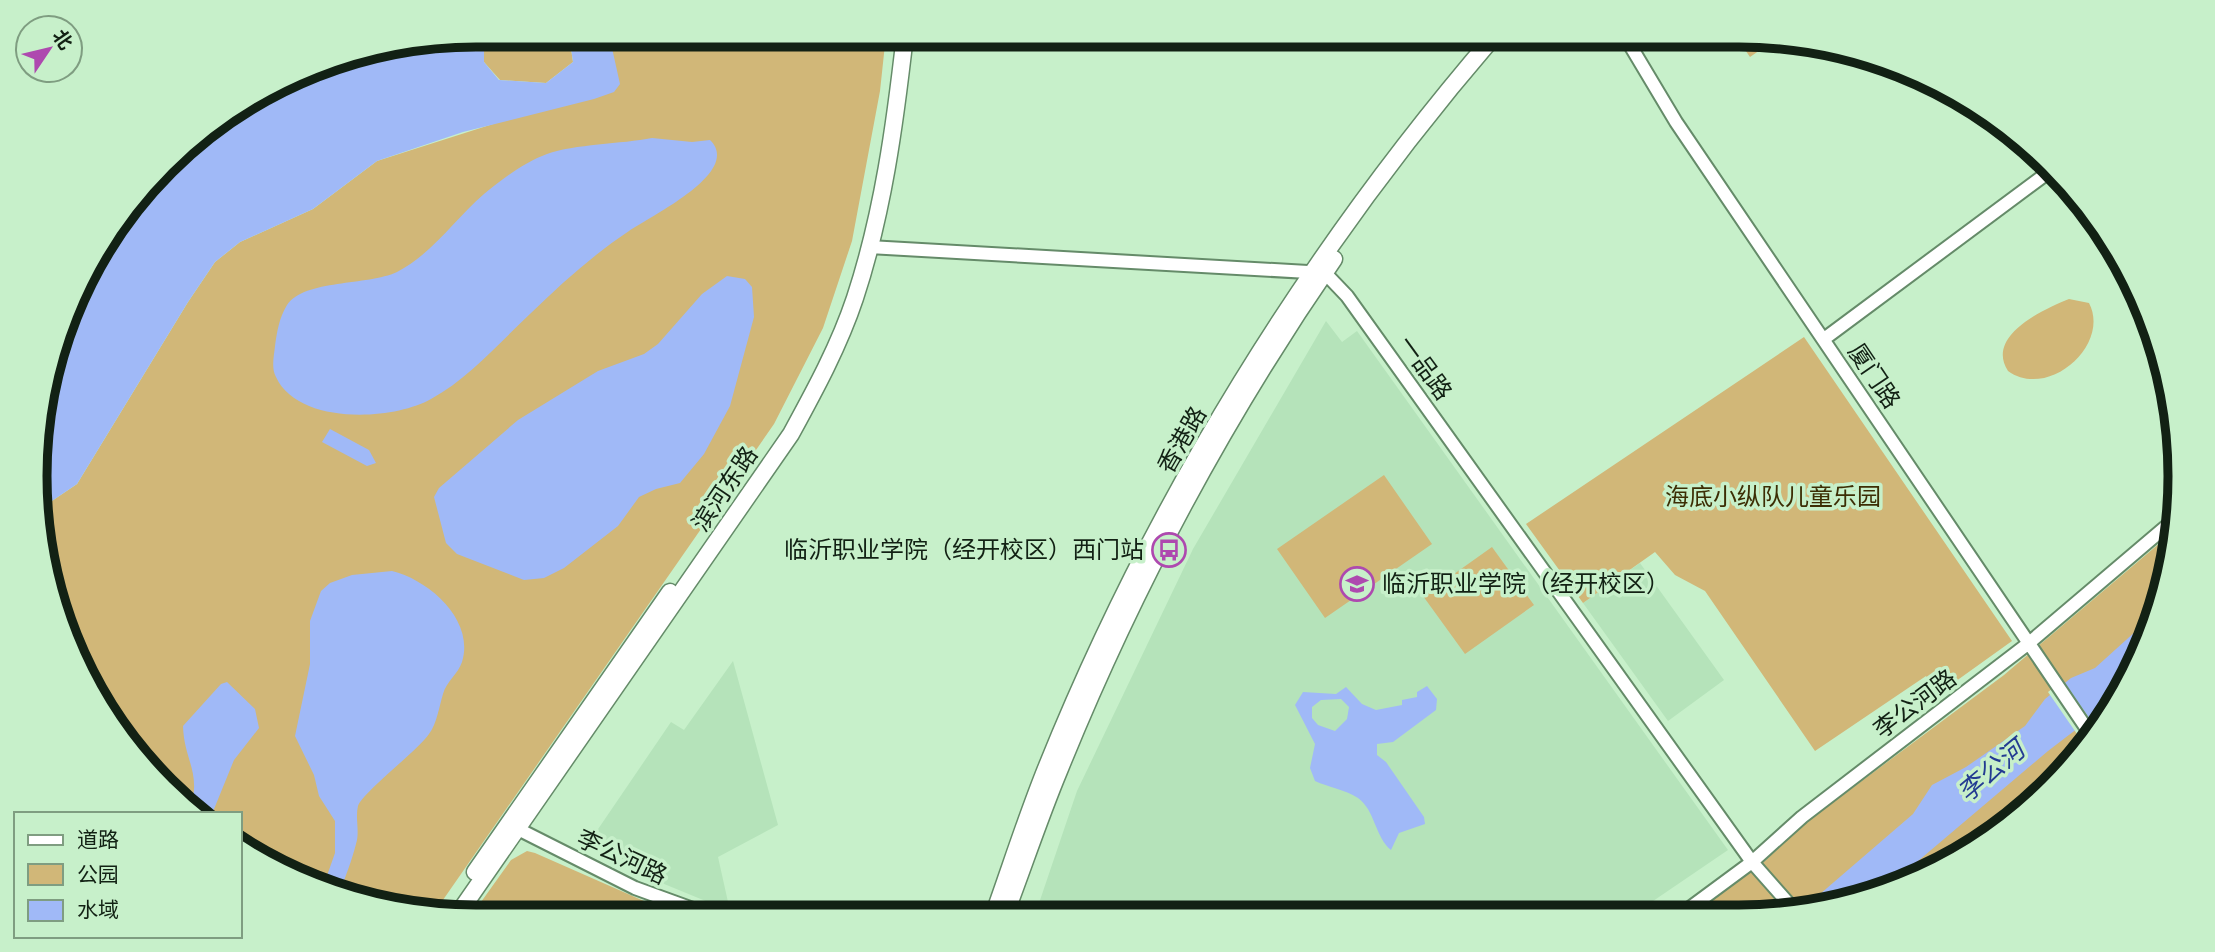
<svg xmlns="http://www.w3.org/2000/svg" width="2215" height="952" font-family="'Archivo Narrow','Noto Sans SC',sans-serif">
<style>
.built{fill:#b5e3ba}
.green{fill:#d1b778}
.water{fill:#a0b9f7;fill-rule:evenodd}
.pier{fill:#c7f0ca}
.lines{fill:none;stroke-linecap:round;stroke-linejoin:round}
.minor-casing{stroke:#658b69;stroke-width:16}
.major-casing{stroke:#658b69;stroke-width:19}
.minor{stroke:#fff;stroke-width:12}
.major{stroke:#fff;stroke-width:16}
.labels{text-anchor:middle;stroke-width:7;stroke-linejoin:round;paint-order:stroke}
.street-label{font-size:24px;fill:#122114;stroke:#c7f0ca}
.park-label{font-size:24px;fill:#3c2d04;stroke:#c7f0ca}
.poi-label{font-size:24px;fill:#122114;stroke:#c7f0ca;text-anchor:end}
.water-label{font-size:26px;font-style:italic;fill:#233b92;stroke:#c7f0ca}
.rim{fill:none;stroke:#122114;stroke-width:9}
</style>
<rect width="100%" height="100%" fill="#c7f0ca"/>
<path class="built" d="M1326 321 1342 342 1357 331 1728 850 1634 914 1035 915 1077 791 1193 549Z
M1640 563 1724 680 1668 721 1583 603Z
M733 661 778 825 718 857 730 911 652 879 592 838 671 722 684 730Z"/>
<path class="green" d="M484 35H569L573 62 546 83 500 80 484 62Z
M603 35H886L880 91 852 241 823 328 774 424 436 910 334 893 240 839V814H196L186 808 94 696 39 534 40 509 77 484 188 302 215 262 240 242 313 209 377 161 493 124 612 48Z
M1735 35H1739L1773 41 1750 57Z
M2069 299 2089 303C2111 345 2048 400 2008 371 1985 336 2044 309 2069 299Z
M1804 337 2012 641 1938 694 1926 676 1815 751 1705 591 1675 575 1655 552 1583 603 1526 524Z
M1384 475 1432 544 1325 618 1277 549Z
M2167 537 2156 618 2089 744 2008 826 1908 883 1797 913H1695L1766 860 1804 824 2004 675Z
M1492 547 1534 605 1465 654 1423 596Z
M527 851 535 853 678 916H471L511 860Z"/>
<path class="water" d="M484 35V62L499 80 546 83 573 62 569 35H603L612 48 620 84 614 92 594 99 463 132 377 161 313 209 240 242 215 262 188 302 77 484 40 509 43 390 94 255 186 144 334 59Z
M676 35H705L697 49 687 50Z
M652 138 692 142 710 140C743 172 650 216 629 231 594 254 561 284 531 313 500 342 469 378 431 399 392 421 298 425 276 377 271 368 274 356 275 346 277 332 279 318 287 305 305 279 367 286 397 272 432 254 455 219 484 194 502 179 525 162 547 154 574 144 622 144 652 138Z
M727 276 745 279 752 287 754 317 730 406 704 454 680 483 656 489 639 497 618 526 564 568 544 578 524 580 457 554 446 543 434 497 439 488 518 420 598 371 644 354 658 344 702 294Z
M330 429 369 450 376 463 367 466 322 442Z
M392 571C429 580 475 620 462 662 458 674 446 682 443 694 439 707 437 723 429 734 416 752 362 793 358 806 355 818 360 832 356 844 352 860 345 878 339 894L323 887 335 853V821L319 796 314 775 295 736 310 664V621L321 591 330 583 352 575Z
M2157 612 2112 702 2048 751 1885 889 1798 913 1913 814 1932 785 1966 767 2025 726 2045 699 2071 678 2095 668Z
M227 682 255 709 259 728 234 760 212 814H196L190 810C202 772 184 761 183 726L221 684Z
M1427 686 1437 699 1436 710 1393 742 1377 744V755L1386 762 1424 817 1425 824 1399 833 1391 850C1375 837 1375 810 1358 798 1346 790 1328 787 1315 781L1310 768 1315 744 1295 705 1303 692 1336 694 1346 687 1362 704 1376 710 1402 705V700L1417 697V692ZM1341 699 1349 707 1347 719 1335 731 1318 725 1312 718V707L1321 700Z"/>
<path class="pier" d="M2063 680 2092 722 2077 734 2048 692Z"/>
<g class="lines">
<g class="minor-casing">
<path id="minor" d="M1624 35 1676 122 2093 738
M869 247 1325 273 1347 296 1752 862 1797 913
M1824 339 2050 171
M518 829 635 888 712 916
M1683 913 1752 862 1802 817 2029 643 2169 524"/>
</g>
<g class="major-casing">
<path id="major" d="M475 872 670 592
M458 914 791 434C815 390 839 346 855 298 883 213 895 124 905 35
M1005 915C1023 868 1039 819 1059 771 1131 593 1225 417 1334 259
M993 916C1011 866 1027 815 1047 766 1154 501 1308 252 1495 35"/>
</g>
<use href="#minor" class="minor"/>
<use href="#major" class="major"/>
</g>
<defs>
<g id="bus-ring" transform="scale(1.75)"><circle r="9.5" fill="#c7f0ca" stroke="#ae49af" stroke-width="1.5"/><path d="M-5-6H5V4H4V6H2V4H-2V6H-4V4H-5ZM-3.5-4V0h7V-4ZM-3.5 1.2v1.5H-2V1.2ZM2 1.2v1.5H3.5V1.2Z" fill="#ae49af"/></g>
<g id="school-ring" transform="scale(1.75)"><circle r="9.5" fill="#c7f0ca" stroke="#ae49af" stroke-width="1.5"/><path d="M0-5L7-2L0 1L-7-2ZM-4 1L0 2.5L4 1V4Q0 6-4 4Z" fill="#ae49af"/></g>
</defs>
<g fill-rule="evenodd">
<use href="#bus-ring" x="1169" y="550"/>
<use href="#school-ring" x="1357" y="584"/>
</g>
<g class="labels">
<g class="street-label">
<text transform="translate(1425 368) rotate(54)" y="8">一品路</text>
<text transform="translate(1874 376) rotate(56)" y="8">厦门路</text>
<text transform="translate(1182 440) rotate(-60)" y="8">香港路</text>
<text transform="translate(725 489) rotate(-56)" y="8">滨河东路</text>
<text transform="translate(1915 704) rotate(-37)" y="8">李公河路</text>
<text transform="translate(622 857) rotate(25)" y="8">李公河路</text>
</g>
<g class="park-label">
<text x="1773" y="505">海底小纵队儿童乐园</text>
</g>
<g class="poi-label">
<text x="1144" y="558">临沂职业学院（经开校区）西门站</text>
<text x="1382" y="592" text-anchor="start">临沂职业学院（经开校区）</text>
</g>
<g class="water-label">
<text transform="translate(1991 771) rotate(-40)" y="9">李公河</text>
</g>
</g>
<path d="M0 0H2215V952H0ZM476 47H1739A429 429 0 0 1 2168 476V476A429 429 0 0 1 1739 905H476A429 429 0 0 1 47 476V476A429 429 0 0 1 476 47Z" fill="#c7f0ca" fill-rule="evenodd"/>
<path class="rim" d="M476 47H1739A429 429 0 0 1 2168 476V476A429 429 0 0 1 1739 905H476A429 429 0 0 1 47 476V476A429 429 0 0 1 476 47Z"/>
<rect x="14" y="812" width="228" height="126" fill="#c7f0ca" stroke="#7f9d81" stroke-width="2"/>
<rect x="28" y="835" width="35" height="10" fill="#ffffff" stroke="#7f9d81" stroke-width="2"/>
<text x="77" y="847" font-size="21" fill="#122114">道路</text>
<rect x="28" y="864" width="35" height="21" fill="#d1b778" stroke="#7f9d81" stroke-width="2"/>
<text x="77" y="882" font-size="21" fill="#122114">公园</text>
<rect x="28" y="900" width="35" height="21" fill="#a0b9f7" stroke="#7f9d81" stroke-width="2"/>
<text x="77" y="917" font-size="21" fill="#122114">水域</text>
<g transform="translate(49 49) rotate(55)"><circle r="33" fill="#c7f0ca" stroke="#7f9d81" stroke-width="2"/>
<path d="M0-5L12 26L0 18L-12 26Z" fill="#ae49af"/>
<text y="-10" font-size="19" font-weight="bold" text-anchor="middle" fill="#122114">北</text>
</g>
</svg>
